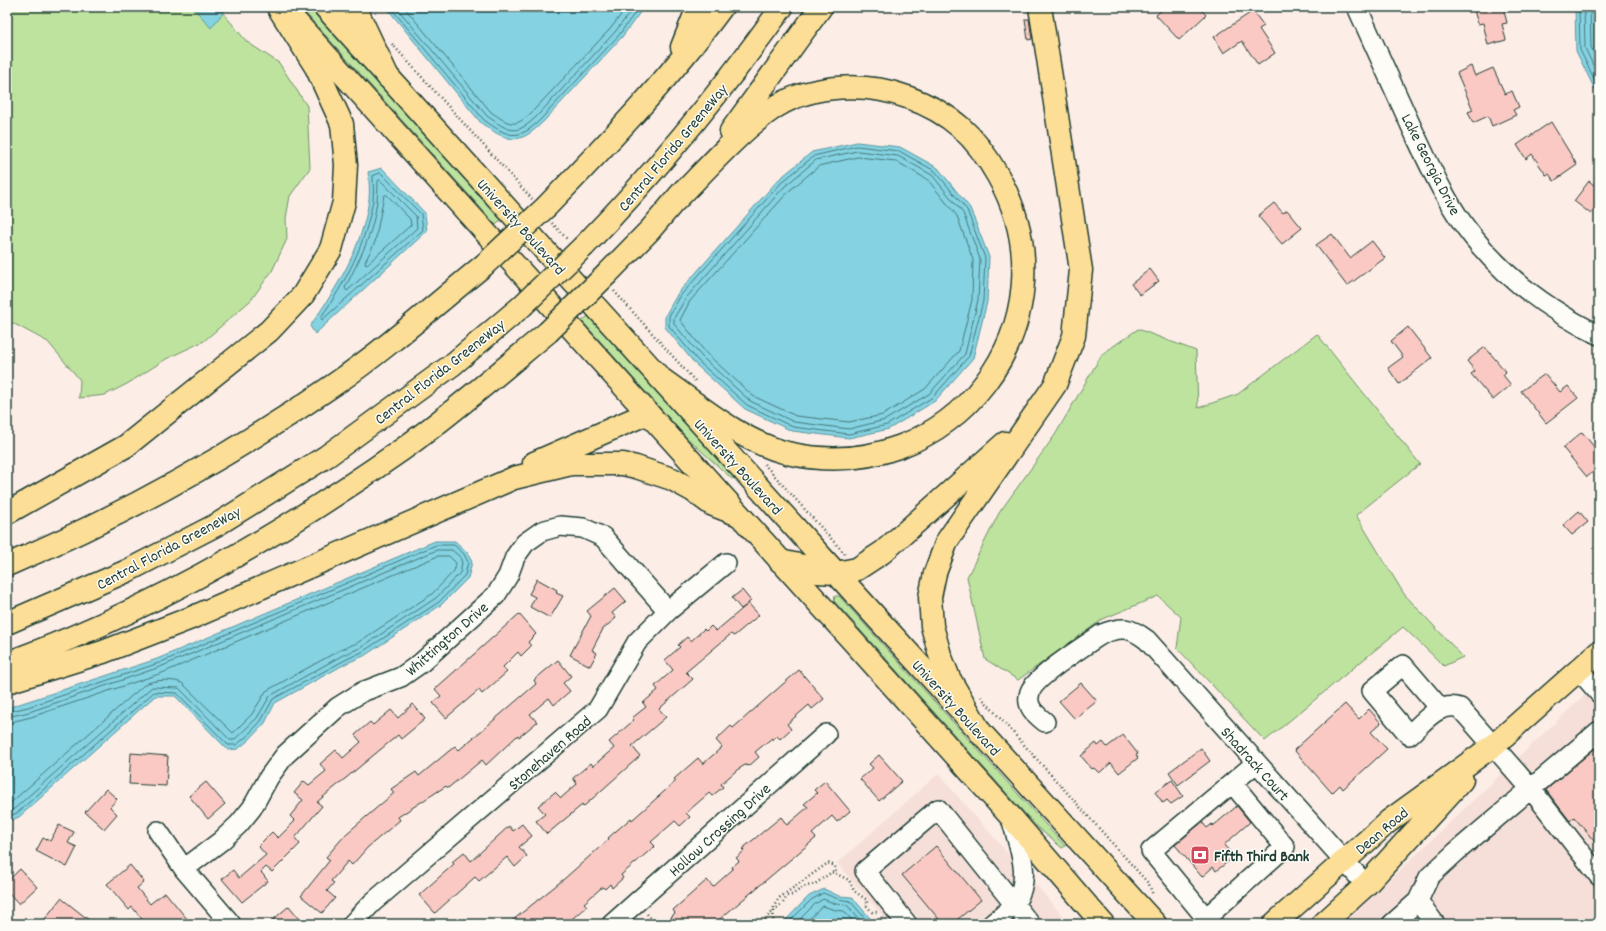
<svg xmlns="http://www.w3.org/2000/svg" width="1606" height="931" font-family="Dekko,sans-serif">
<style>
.built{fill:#f7dfd9}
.green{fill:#bee39e;stroke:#6e9069}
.water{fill:#84d2e2;stroke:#5c969c}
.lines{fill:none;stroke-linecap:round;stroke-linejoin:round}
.shore{stroke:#47797a;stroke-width:1}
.building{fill:#fac9c3;stroke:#1f3d34}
.minor-casing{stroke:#1f3d34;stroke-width:22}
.major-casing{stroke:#1f3d34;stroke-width:25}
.highway-casing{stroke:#1f3d34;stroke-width:25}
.path{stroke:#1f3d34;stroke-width:2.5;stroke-dasharray:1 3;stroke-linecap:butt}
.minor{stroke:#fdfcf7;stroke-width:19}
.major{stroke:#fcde96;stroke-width:22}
.highway{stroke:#fcde96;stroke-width:22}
.highway-bridge-casing{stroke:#1f3d34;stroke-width:25;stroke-linecap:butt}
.highway-bridge{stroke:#fcde96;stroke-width:22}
.labels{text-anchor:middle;stroke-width:3;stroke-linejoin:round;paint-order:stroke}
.street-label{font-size:16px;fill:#1f3d34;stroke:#fdfcf7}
.poi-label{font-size:16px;font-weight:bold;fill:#1f3d34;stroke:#fdfcf7;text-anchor:start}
</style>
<rect width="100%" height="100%" fill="#fcede7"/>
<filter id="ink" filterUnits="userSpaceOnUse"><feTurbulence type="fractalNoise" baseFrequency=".025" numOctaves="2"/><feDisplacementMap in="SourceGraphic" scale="8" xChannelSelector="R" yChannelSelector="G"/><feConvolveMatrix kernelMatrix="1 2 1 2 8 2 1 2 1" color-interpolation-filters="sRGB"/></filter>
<g filter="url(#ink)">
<path class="built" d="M1599 681V924H1343Z
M938 774 1070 924H890L851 880 837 863Z"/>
<path class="green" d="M7 7H218L247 42 279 63 307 106 310 168 290 196 286 218 287 239 272 271 251 300 204 341 166 359 127 384 105 395 79 398 80 380 48 342 7 320Z
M300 7H310L501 220 496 225Z
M588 316 734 478 732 479 685 436 582 321Z
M1138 329 1196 351 1198 408 1238 394 1317 334 1420 464 1356 515 1404 594 1463 657 1444 666 1403 627 1265 741 1177 648 1181 617 1158 596 1103 619 1018 680 985 659 967 577 999 513 1055 435 1102 354Z
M835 596H839L1065 846 1062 848 1038 828 834 601Z"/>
<path class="water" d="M193 7H225L226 9 211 28Z
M386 7H644L622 37 544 121C518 147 508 142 481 123Z
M1575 7H1599V98L1576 51Z
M857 142 900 147 938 168 970 208 989 257 987 302 973 358 935 401 889 429 849 438 792 431 745 409 695 364 665 327V316L678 293 778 180 812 152Z
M382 168 425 213 427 231 315 334 310 326C337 288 363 246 369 199 370 190 369 180 368 172Z
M435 541H455L467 552 472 562 468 578 441 605 364 656 347 663 275 703 265 723 249 740 238 749 228 750 175 696H155L19 817 9 821 7 820V708L157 659Z
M824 889 839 896 852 897 875 924H782L809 896Z"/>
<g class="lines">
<path class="shore" d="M390 7 484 120C508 137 518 142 541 119L619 35 639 7
M396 7 487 116C510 132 516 137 538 115L615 32 634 7
M404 7 491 112C510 125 515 129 533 111L611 28 627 7
M1579 7 1580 50 1599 89
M1584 7 1585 48 1599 78
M1590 7 1591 47 1599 64
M857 146 899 151 935 171 967 210 985 258 983 301 969 356 933 397 887 425 849 434 793 427 747 405 698 361 669 326V316L681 295 781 183 814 156Z
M858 151 898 156 932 175 963 213 980 259 978 300 965 354 929 394 885 420 849 429 794 422 750 401 702 357 674 324V318L686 298 784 187 816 160Z
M858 157 896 161 928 180 957 216 973 260 972 300 959 351 925 389 883 415 849 422 796 416 753 396 706 353 680 320 690 301 789 191 819 166Z
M381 173 421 214 423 230 322 320 321 317C346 282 366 243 373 200 374 192 373 184 373 176Z
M380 180 416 216 417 228 347 291 345 288C364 250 378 225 378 181Z
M387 195 410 219 411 225 366 265 365 262 375 242 384 196Z
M7 712 28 707 159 663 436 545H454L464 554 468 562 465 575 439 602 362 652 345 660 273 699 261 721 246 737 236 745H228L177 693 154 692 17 813 7 817
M7 717 29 712 160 667 437 550H452L460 557 462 563 460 573 436 598 360 648 343 655 270 696 257 718 234 740H230L179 688 152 687 14 809 7 812
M7 723 31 717 162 673 438 556H449L456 563 454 571 432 594 357 643 340 650 266 691 252 714 233 733 182 683C173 679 153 679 144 685L7 806
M787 924 811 900 823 893 838 899 850 901 870 924
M795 924 815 904 823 899 836 904 847 905 863 924
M804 924 823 906 835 910 844 911 855 924"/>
</g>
<path class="building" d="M1165 7H1199L1206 15 1179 40 1156 15Z
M1473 7H1503L1507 23 1502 24 1506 40 1488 45 1483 23 1478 24Z
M1253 11 1264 26 1259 29 1275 53 1258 65 1242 41 1224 53 1214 37Z
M1025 19H1029L1032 39 1028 40Z
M1471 66 1475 76 1493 68 1505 94 1512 91 1519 107 1513 110 1516 115 1492 126 1488 116 1473 123 1468 112 1473 110 1457 73Z
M1551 122 1577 165 1554 181 1549 174 1546 175 1532 154 1526 159 1517 145Z
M1589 181 1599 189V214L1594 210 1591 214 1574 201Z
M1274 203 1283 213 1287 210 1302 228 1282 244 1258 216Z
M1332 234 1350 258 1372 241 1385 258 1347 286 1316 245Z
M1150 269 1159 281 1140 295 1131 284Z
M1408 327 1432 358 1399 384 1388 368 1403 357 1391 341Z
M1485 347 1506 372 1503 375 1511 385 1493 400 1471 374 1475 371 1467 361Z
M1545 374 1560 392 1568 386 1578 398 1546 423 1521 391Z
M1582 432 1599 453V467L1587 477 1563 448Z
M1579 511 1588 522 1572 535 1563 525Z
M537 579 557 590 556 593 563 596 550 618 530 607 535 597 529 594Z
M615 588 626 601 612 613 616 618 603 629 592 650 597 653 590 666 570 655 591 616 587 611Z
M742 590 751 601 748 603 759 615 734 636 731 634 686 672 693 679 659 709 666 717 632 746 640 756 583 807 582 805 547 834 536 821 545 814 538 806 555 792 561 798 577 784 573 778 591 763 593 766 614 748 609 742 634 720 632 718 646 707 643 703 658 690 655 686 673 670 665 660 680 647 678 645 687 637 691 641 704 629 706 631 711 626 716 631 748 604 741 609 732 598Z
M519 614 536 634 528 642 531 646 521 656 518 652 503 667 507 672 482 694 479 690 446 718 433 703 441 696 435 689Z
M558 660 571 676 563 683 570 691 554 705 549 698 530 714 537 722 519 737 518 735 486 765 482 760 448 788 446 786 398 817 400 820 368 847 352 865 348 861 331 881 334 883 327 891 335 898 322 913 301 896 330 860 326 857 346 834 394 793 391 789 416 772 419 776 455 746 459 750 536 684 534 680Z
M799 670 824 699 812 709 809 705 787 724 791 729 780 739 777 736 773 740 772 738 755 752 759 757 749 766 745 765 737 770 721 784 723 787 712 796 709 793 686 813 690 817 680 826 675 821 651 842 655 846 621 875 623 878 612 888 610 884 605 889 603 887 600 889 584 903 587 906 566 924H508L564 879 609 839 608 838 631 818 632 820 676 781 674 779 698 758 703 764 722 747 716 740 731 726 733 728Z
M1081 683 1097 701 1075 719 1059 701Z
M413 704 425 719 401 739 398 735 317 802 322 806 295 838 300 844 272 872 266 867 261 872 268 881 242 902 222 879 233 870 239 878 266 855 258 846 272 832 278 838 295 821 290 816 303 800 294 793 304 781 309 785 326 771 320 764 336 750 343 758 361 742 355 735 370 722 373 725 391 710 398 718Z
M1345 704 1359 719 1369 709 1381 723 1371 732 1387 749 1343 789 1340 785 1332 793 1294 750Z
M1123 735 1138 754 1136 755 1138 758 1119 773 1111 763 1099 773 1094 768 1092 769 1081 756 1096 743 1098 746 1103 742 1107 747Z
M1599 745V847L1574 817 1570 821 1546 790Z
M1201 748 1210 761 1178 785 1169 772Z
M131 753 168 756 166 786 129 784Z
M879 755 902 781 879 801 860 779 873 768 869 764Z
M1172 780 1183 796 1171 804 1167 800 1163 803 1155 792Z
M825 781 850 811 837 822 832 816 812 834 816 838 714 924H676L671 917 675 913 673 910 707 880 713 887 733 869 732 867 739 861 736 858 744 851 742 849 781 817 787 825 808 807 804 804 817 793 814 790Z
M206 782 225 804 208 819 189 796Z
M106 789 117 799 110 807 117 814 104 829 85 812Z
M1237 806 1250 822 1224 845 1234 857 1216 871 1213 867 1202 877 1175 845 1202 822 1207 828 1212 824 1213 826Z
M522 824 532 836 519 847 527 856 515 867 507 857 479 881 475 877 435 913 419 895 454 864 452 862 464 852 471 861 509 826 513 831Z
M59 825 74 832 68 843 77 847 67 867 36 851 43 838 50 841Z
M936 846 981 900 952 924H943L902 875Z
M130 865 144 882 137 888 150 904 165 892 187 919 182 924H146L132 907 129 910 107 884Z
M20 869 37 887 19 904 7 891V882Z
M61 898 94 924H41Z
M289 906 304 924H268Z"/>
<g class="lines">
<g class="minor-casing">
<path id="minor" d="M1357 7C1375 47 1393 86 1411 126 1429 164 1446 204 1473 237 1507 280 1550 311 1599 335
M1579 670 1599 693
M1440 708 1403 665 1372 691 1409 735C1424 722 1439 701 1460 708L1531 789 1599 876
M1045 722C1035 714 1025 706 1030 692 1035 677 1087 644 1102 634 1122 626 1130 627 1147 640L1366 885
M1233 784 1285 847 1206 918 1151 851 1256 763
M158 831 184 869 231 924
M184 869 221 841 239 824 252 808 269 777 285 755 338 707 362 692 401 677 421 663 496 595 508 576 515 557 525 543 542 531 560 526 583 528 603 537 668 611
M1418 901 1435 924
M352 924 372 903 598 709 637 642 668 611 726 563
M612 924 826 734
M907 924 865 871 938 809 1030 924
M992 924C999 918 1010 911 1015 903 1033 876 1018 846 1011 817
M1392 924 1418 901 1429 877 1456 852 1599 731"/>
</g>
<g class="major-casing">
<path id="major" d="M325 7 836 573 1155 924
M290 15 1011 817 1103 924
M1274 924 1389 821 1494 745 1599 652
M1323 924 1366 885 1462 780"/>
</g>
<g class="highway-casing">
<path id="highway" d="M355 7 388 77
M682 47 698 7
M731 131 821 7
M547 206C608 143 669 79 722 7
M584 246C657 171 721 92 782 7
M607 274 650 230 684 190
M660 378C699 405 740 441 787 453 951 491 1080 322 998 176 975 135 951 113 907 97 866 82 814 84 777 106 743 127 704 172 675 201
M534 463 648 413
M7 513 126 446 269 331 303 295 331 249 344 202 346 165 342 124 316 67 278 7
M780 561 803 566 817 572 836 573 857 569 883 552 1005 443
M7 565C122 516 232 455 335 384 387 348 435 305 484 265
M7 623 127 571 218 524 327 456 452 365 522 306
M7 663C148 612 281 535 403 449 453 413 500 372 548 332
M7 682 103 652 191 618 514 478 571 464H623L636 467 672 479 692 490 711 504 739 515
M982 735 949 678 940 655 932 626 930 597 935 573 947 541 1055 385 1074 336 1081 270 1040 7"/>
</g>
<path class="path" d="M392 44 532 199
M552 223 568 240
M614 291 695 381
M764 464 845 554
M981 697 1149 884 1153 895
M647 914 656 924
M881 917 884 924
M759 924 783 903 787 896 792 895 803 887 815 884 832 872 849 880 854 891 867 900V906L872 912H877
M773 924 774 906 779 898 828 863 835 866 836 873"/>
<use href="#minor" class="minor"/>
<use href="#major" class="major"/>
<use href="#highway" class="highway"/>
<g class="highway-bridge-casing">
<path id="highway-bridge" d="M484 265 547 206
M522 306 584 246
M548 332 607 274"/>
</g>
<use href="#highway-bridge" class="highway-bridge"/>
</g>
</g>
<defs>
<g id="bank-square" transform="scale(1)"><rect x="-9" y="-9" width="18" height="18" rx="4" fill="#d1495b" stroke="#fdfcf7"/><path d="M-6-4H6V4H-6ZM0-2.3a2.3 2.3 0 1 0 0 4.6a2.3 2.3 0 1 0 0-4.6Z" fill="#fff"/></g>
</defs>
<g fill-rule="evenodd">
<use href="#bank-square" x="1200" y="855"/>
</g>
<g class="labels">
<g class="street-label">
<text transform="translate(672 147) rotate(-50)" y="6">Central Florida GreeneWay</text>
<text transform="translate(1432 164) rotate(63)" y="6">Lake Georgia Drive</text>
<text transform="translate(522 226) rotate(48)" y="6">University Boulevard</text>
<text transform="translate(439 371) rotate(-38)" y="6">Central Florida GreeneWay</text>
<text transform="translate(739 466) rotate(48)" y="6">University Boulevard</text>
<text transform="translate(168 547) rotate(-28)" y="6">Central Florida GreeneWay</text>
<text transform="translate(446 638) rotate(-41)" y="6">Whittington Drive</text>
<text transform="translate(957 707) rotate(48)" y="6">University Boulevard</text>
<text transform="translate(549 752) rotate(-41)" y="6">Stonehaven Road</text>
<text transform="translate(1256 763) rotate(48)" y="6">Shadrack Court</text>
<text transform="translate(719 829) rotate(-42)" y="6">Hollow Crossing Drive</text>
<text transform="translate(1381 830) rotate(-40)" y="6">Dean Road</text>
</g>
<g class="poi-label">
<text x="1214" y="861">Fifth Third Bank</text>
</g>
</g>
<rect width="1606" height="931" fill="none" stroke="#fdfcf7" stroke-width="24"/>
<rect x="12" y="12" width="1582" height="907" fill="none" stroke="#1f3d34" stroke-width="1.5" filter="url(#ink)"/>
</svg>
